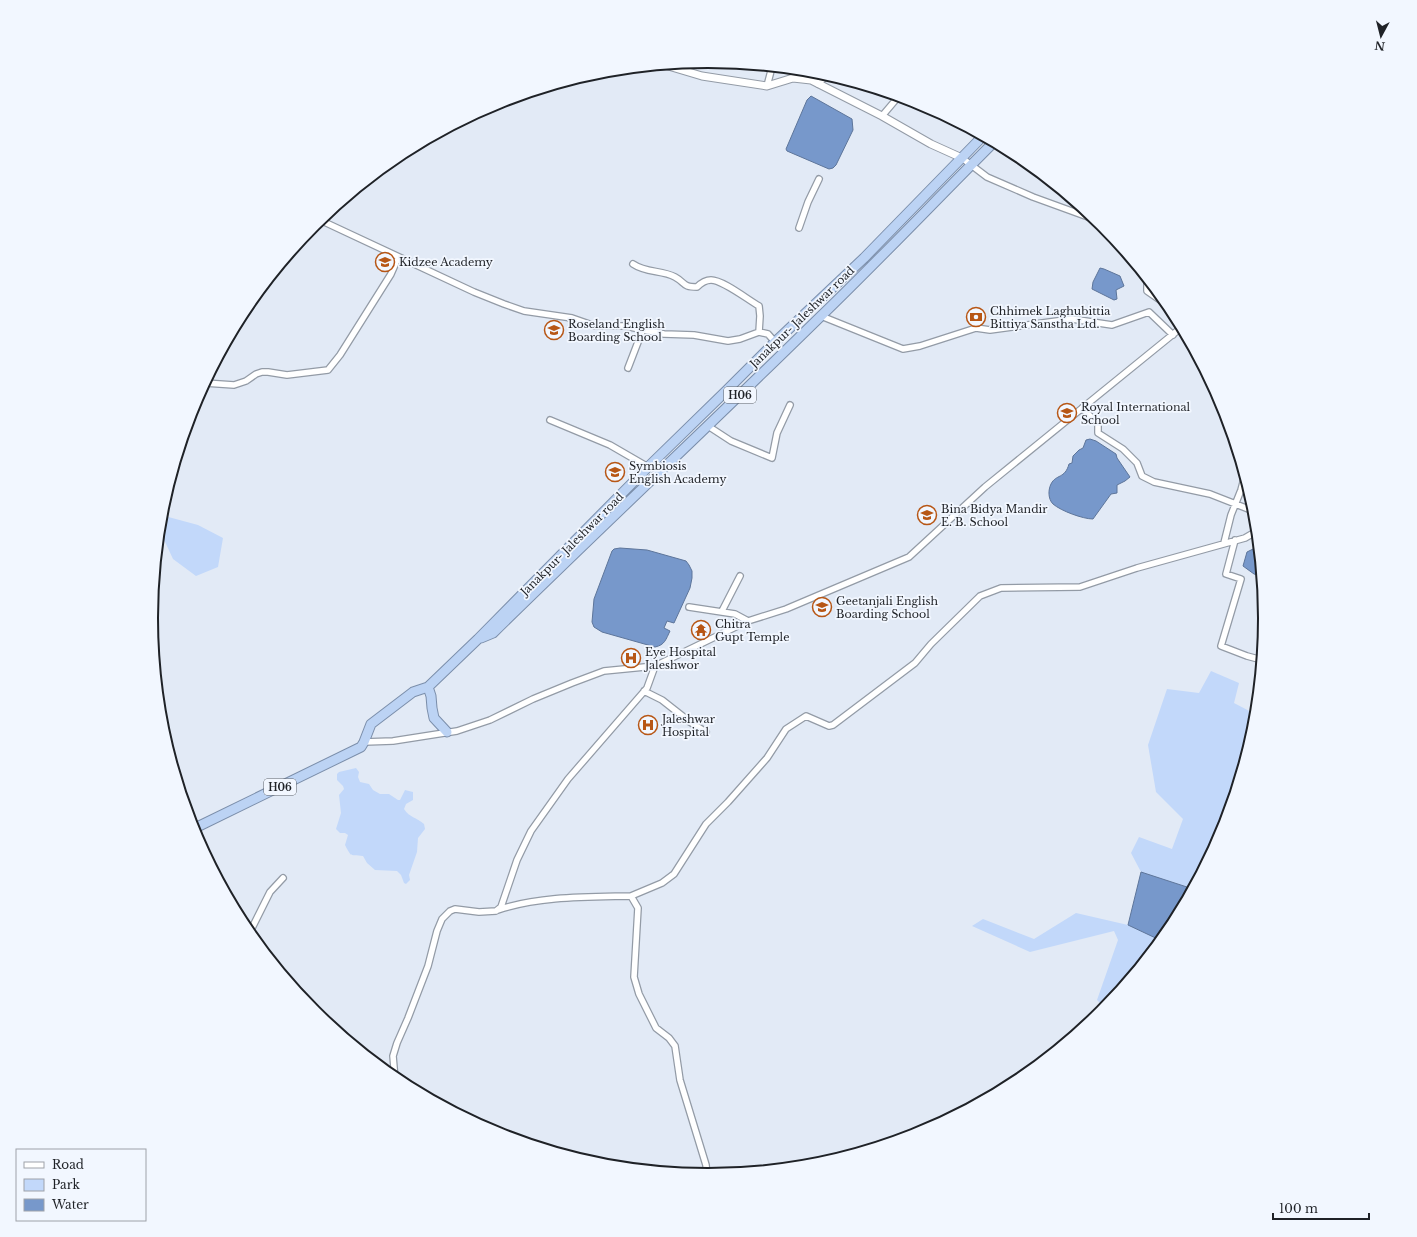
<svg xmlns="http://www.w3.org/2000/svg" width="1417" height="1237" font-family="'Libre Baskerville',serif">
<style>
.green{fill:#c2d8fa}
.water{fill:#7798cb;stroke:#5d759a}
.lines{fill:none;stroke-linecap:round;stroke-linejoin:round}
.minor-casing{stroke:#939ba6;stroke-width:8}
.tertiary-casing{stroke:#939ba6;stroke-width:9}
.trunk-casing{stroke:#7b8eaa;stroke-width:11}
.minor{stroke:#fff;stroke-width:5.5}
.tertiary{stroke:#fff;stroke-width:7}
.trunk{stroke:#bcd3f4;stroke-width:9}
.labels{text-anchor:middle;stroke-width:3.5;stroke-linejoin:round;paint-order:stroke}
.shield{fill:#f2f7ff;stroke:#5e6268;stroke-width:1}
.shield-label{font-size:10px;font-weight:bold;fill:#1f2227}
.poi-label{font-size:11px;fill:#1f2227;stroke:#f2f7ff;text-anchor:start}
.street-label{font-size:11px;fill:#1f2227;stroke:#f2f7ff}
.rim{fill:none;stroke:#1f2227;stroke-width:2}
</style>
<rect width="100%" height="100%" fill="#e2eaf6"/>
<path class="green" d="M161 515 198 525 223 538 218 567 196 576 173 559 160 531Z
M1211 671 1239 683 1234 703 1257 715 1255 727 1223 832 1193 889 1141 872 1131 853 1139 837 1172 849 1183 819 1156 792 1148 745 1167 689 1199 693Z
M356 768 359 772 358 777 360 782 369 784 373 790 380 794H389L398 800H400L405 790 413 792V800L406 804 404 809C410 818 416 817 424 824L425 829 418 838 417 852 409 875 410 880 406 884 404 883 401 875 397 871 375 870 367 863 363 856C349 853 353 860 345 845L348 835 345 833H340L336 829 341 813 339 795 344 789 343 786 337 780V774L339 772Z
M1076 913 1128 925 1162 941 1106 1009 1097 1000 1118 940 1114 931 1030 952 972 926 983 919 1034 939Z"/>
<path class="water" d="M811 96 852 119 853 130 836 165 833 168 829 169 787 151 786 149 807 100Z
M1100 268 1104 269 1120 276 1124 286 1116 290 1117 299 1114 300 1092 289 1093 282Z
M1090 439 1096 441 1116 454 1117 458 1130 477 1125 481 1117 485V493L1111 494 1093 519C1083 519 1061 511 1053 504 1048 499 1048 490 1051 484 1056 474 1065 479 1069 464L1072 463 1073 456 1079 450 1083 448 1086 440Z
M1259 546 1262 576 1254 574 1243 566 1247 552Z
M620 548 647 550 679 559 686 561 689 565 692 571V578L690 588 674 623 667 621 664 628 670 631C666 639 665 645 655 647L602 632 594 627 592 622 594 599 612 551 614 549Z
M1141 872 1193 889 1172 928 1162 941 1128 925Z"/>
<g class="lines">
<g class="minor-casing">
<path id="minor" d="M818 84 827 75
M767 86 772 67
M882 116 899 96
M962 158 987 177 1033 197 1099 221
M320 220 474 292 504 304 524 311 572 318 595 326H625L664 334 694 335 728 341 740 339 759 332 768 334 775 342
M799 228 808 202 819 179
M633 264C646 273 662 270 675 277 686 283 682 287 697 287 701 283 706 280 711 280 723 280 748 300 759 306L760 316 759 332
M1149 280 1147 283V291L1160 300 1166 301
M821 316 903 349 920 346 976 328 990 330 1072 319 1112 325 1149 312 1173 335
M628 368 643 329
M205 383 234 385 246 381 256 374 262 372H268L287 375 328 370 340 355 391 274 398 258
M1082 408 1098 424V433L1123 449 1137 463 1142 476 1154 482 1210 494 1256 512
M550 420 610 445 648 467
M708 426 731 441 772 458 777 433 790 405
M1235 540 1226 574 1241 579 1221 646 1247 656 1262 660
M1224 543 1231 515 1241 490 1245 475
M689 607 735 614 748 621
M722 611 740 576
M644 691 662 700 690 722 706 732
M364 742 393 741 457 731 490 720 533 699 572 683 604 671 655 666 748 621 786 609 909 557 985 487 1182 327
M498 910C539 896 588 897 631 896
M249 934 270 892 283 878
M395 1079 393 1056 397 1043 408 1018 428 966 437 931 442 919 450 911 455 909 479 912 496 911 501 907 517 860 531 831 568 779 647 688 655 666
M707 1176 706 1165 680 1080 675 1046 669 1038 656 1028 639 994 634 977 638 908 631 896 662 883 674 874 706 824 728 802 767 758 786 729 806 716 829 726 833 725 915 663 931 644 980 596 1001 588 1080 587 1137 568 1245 538 1257 531"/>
</g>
<g class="tertiary-casing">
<path id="tertiary" d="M665 65 702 76 767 86 793 78 811 80 882 116 931 144 962 158"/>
</g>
<g class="trunk-casing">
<path id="trunk" d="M481 638 493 633C601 527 712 423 820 317 879 260 936 200 994 142
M428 687 431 696 432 708 434 718 447 732
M193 829 361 747 364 742 371 724 413 692 428 687 478 639 648 467 726 391 775 342 864 258 983 136"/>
</g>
<use href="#minor" class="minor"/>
<use href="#tertiary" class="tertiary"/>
<use href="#trunk" class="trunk"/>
</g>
<defs>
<g id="school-ring" transform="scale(1)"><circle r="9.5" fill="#f2f7ff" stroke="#b75615" stroke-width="1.5"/><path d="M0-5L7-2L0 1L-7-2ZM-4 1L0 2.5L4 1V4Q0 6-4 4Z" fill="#b75615"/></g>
<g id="bank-ring" transform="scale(1)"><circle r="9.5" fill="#f2f7ff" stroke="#b75615" stroke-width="1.5"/><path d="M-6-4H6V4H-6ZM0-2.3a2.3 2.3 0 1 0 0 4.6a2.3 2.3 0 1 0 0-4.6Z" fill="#b75615"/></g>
<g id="temple-ring" transform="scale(1)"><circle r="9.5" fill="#f2f7ff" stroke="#b75615" stroke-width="1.5"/><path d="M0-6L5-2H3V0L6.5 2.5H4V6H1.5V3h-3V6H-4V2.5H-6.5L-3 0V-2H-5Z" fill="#b75615"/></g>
<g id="hospital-ring" transform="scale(1)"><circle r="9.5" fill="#f2f7ff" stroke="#b75615" stroke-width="1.5"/><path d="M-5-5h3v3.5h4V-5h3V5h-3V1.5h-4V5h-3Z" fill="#b75615"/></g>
</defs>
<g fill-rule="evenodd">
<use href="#school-ring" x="385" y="262"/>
<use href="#bank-ring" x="976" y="317"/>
<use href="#school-ring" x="554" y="330"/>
<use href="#school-ring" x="1067" y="413"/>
<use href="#school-ring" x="615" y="472"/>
<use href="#school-ring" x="927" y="515"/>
<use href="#school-ring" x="822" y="607"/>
<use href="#temple-ring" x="701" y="630"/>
<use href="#hospital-ring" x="631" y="658"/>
<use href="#hospital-ring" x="648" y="725"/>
</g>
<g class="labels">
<g class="shield">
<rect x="724" y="387" width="32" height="16" rx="3"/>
<rect x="264" y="779" width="32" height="16" rx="3"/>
</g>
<g class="shield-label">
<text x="740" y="399">H06</text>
<text x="280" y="791">H06</text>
</g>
<g class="poi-label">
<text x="399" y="266">Kidzee Academy</text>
<text x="990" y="315">Chhimek Laghubittia<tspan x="990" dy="13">Bittiya Sanstha Ltd.</tspan></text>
<text x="568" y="328">Roseland English<tspan x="568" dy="13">Boarding School</tspan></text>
<text x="1081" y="411">Royal International<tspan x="1081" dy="13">School</tspan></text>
<text x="629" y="470">Symbiosis<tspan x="629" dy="13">English Academy</tspan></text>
<text x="941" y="513">Bina Bidya Mandir<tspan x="941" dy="13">E. B. School</tspan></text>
<text x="836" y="605">Geetanjali English<tspan x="836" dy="13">Boarding School</tspan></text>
<text x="715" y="628">Chitra<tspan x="715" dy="13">Gupt Temple</tspan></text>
<text x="645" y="656">Eye Hospital<tspan x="645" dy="13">Jaleshwor</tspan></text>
<text x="662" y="723">Jaleshwar<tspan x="662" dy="13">Hospital</tspan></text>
</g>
<g class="street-label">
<text transform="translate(802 317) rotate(-44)" y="4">Janakpur- Jaleshwar road</text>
<text transform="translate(572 544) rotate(-45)" y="4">Janakpur- Jaleshwar road</text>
</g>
</g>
<path d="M0 0H1417V1237H0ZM158 618a550 550 0 1 1 1100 0a550 550 0 1 1-1100 0Z" fill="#f2f7ff" fill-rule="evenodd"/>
<path class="rim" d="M158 618a550 550 0 1 1 1100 0a550 550 0 1 1-1100 0Z"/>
<rect x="16" y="1149" width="130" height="72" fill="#f2f7ff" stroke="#9ea2a9"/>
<rect x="24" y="1162" width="20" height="6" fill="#ffffff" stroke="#9ea2a9"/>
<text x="52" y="1169" font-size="12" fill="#1f2227">Road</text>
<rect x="24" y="1179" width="20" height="12" fill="#c2d8fa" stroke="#9ea2a9"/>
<text x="52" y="1189" font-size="12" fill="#1f2227">Park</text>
<rect x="24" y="1199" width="20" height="12" fill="#7798cb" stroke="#9ea2a9"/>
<text x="52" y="1209" font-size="12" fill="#1f2227">Water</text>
<g transform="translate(1381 36) rotate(187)" stroke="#f2f7ff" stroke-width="3" paint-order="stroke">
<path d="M0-3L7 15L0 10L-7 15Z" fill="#1f2227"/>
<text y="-6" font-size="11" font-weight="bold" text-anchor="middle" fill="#1f2227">N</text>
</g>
<path d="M1273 1213v6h96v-6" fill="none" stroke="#1f2227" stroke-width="2"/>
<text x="1279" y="1213" font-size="12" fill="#1f2227" stroke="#f2f7ff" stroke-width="3" paint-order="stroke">100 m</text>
</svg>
